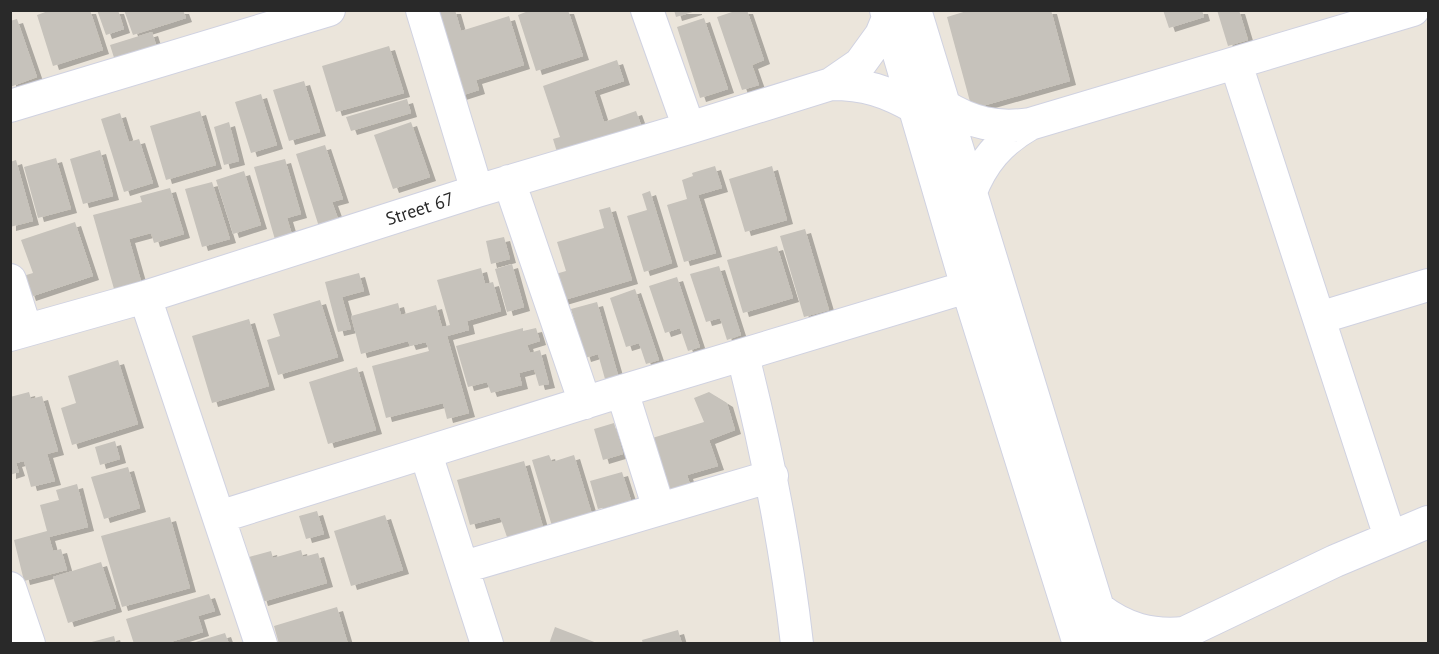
<svg xmlns="http://www.w3.org/2000/svg" width="1439" height="654" font-family="'PT Sans',sans-serif">
<style>
.building{fill:#c6c2bb;filter:url(#shadow)}
.lines{fill:none;stroke-linecap:round;stroke-linejoin:round}
.minor-casing{stroke:#d0d2e1;stroke-width:34}
.minor{stroke:#fff;stroke-width:32}
.labels{text-anchor:middle;stroke-width:6;stroke-linejoin:round;paint-order:stroke}
.street-label{font-size:18px;fill:#292929;stroke:#fff}
</style>
<defs>
<filter id="shadow"><feDropShadow dx="6" dy="4" stdDeviation="0" flood-color="#0004"/></filter>
</defs>
<rect width="100%" height="100%" fill="#ebe5db"/>
<path class="building" d="M51 10H90L103 50 53 66 37 15Z
M97 10H118L124 29 106 35Z
M124 10H183L186 18 133 35Z
M441 10H455L461 31 509 16 524 65 476 80 479 90 457 97 432 13Z
M531 10H568L583 56 536 71 518 15Z
M674 10H696V11L676 17Z
M738 10H747L764 60 752 65 759 85 742 90 717 17Z
M970 10H1051L1070 81 972 109 947 17Z
M1163 10H1202L1204 17 1169 28Z
M1217 10H1239L1248 40 1228 46Z
M704 18 728 89 700 98 677 27Z
M17 19 37 77 10 87V21Z
M152 32 159 54 117 67 110 45Z
M389 46 404 93 336 112 322 66Z
M617 60 624 81 594 91 604 122 636 111 644 133 560 162 553 139 560 137 543 86Z
M304 81 320 132 289 141 273 90Z
M261 94 277 145 251 153 235 102Z
M407 99 411 113 351 131 346 117Z
M200 111 216 165 166 180 150 126Z
M120 113 129 142 139 139 153 183 124 192 101 119Z
M229 122 239 161 224 165 214 127Z
M411 122 430 177 393 189 374 135Z
M325 145 343 199 332 202 340 224 320 230 296 154Z
M100 150 113 196 83 204 70 159Z
M56 158 71 209 38 218 24 167Z
M285 159 301 214 287 218 293 238 276 243 254 167Z
M16 160 33 221 10 227V162Z
M715 166 722 188 698 195 716 253 684 262 667 205 687 199 682 180 693 176 692 173Z
M772 166 787 220 745 232 729 179Z
M244 171 261 225 233 234 216 180Z
M212 182 230 239 202 247 185 189Z
M170 188 184 234 154 243 151 233 129 239 143 288 116 296 93 215 142 202 140 196Z
M650 191 672 263 644 272 627 216 647 210 642 194Z
M610 207 632 280 561 301 552 275 566 271 557 242 604 228 599 210Z
M75 222 93 276 30 297 23 276 33 273 21 240Z
M805 229 829 310 804 317 780 236Z
M504 237 510 259 491 264 486 241Z
M777 246 793 298 743 313 727 260Z
M512 264 524 307 507 312 495 269Z
M719 266 741 335 727 340 720 318 706 322 690 274Z
M481 268 485 284 493 282 501 311 467 321 469 330 447 336 469 413 447 419 443 403 386 418 372 366 429 351 426 342 410 346 408 341 361 354 351 316 398 303 401 315 436 305 442 327 450 325 437 280Z
M359 273 364 291 342 297 351 329 338 332 325 282Z
M677 277 700 347 688 351 680 328 665 333 649 286Z
M635 289 659 360 646 364 639 343 626 347 610 298Z
M320 300 338 357 278 375 267 340 280 336 273 314Z
M597 302 618 375 605 379 598 354 585 358 571 309Z
M249 319 269 386 212 403 192 336Z
M523 328V331L536 328 540 341 527 345 530 353 540 350 549 384 539 386 534 369 519 373 522 385 491 393 487 382 468 387 456 346Z
M118 360 138 424 72 445 61 408 76 403 68 376Z
M357 367 376 430 328 444 309 382Z
M29 392 31 399 42 396 58 451 47 454 55 481 31 487 24 461 16 463 19 472 10 475V397Z
M709 392 727 403 735 430 709 440 718 466 687 475 692 490 665 498 646 440 704 422 694 398Z
M614 423 623 454 603 460 594 429Z
M115 441 120 459 100 465 95 447Z
M549 455 552 462 574 455 592 514 552 526 532 460Z
M524 461 543 527 507 537 500 517 470 525 457 480Z
M128 467 140 508 104 519 91 477Z
M622 472 631 500 598 509 590 481Z
M77 484 88 527 49 537 53 551 61 549 67 570 24 581 14 540 47 531 40 505 59 500 56 490Z
M317 511 324 534 306 539 299 516Z
M385 515 403 570 351 586 334 531Z
M170 517 190 588 122 607 101 536Z
M301 550 303 557 318 553 327 583 262 602 249 557 271 551 273 558Z
M101 562 116 608 68 623 53 577Z
M209 594 215 611 198 616 203 632 164 644H134L126 619Z
M337 607 348 644H279L274 626Z
M555 627 597 643V644H549Z
M678 630 682 644H643L642 640Z
M225 633 229 644H192V643Z
M114 636 116 644H89L88 643Z"/>
<g class="lines">
<g class="minor-casing">
<path id="minor" d="M422 10 477 191
M647 10 689 128
M886 10 967 287 1079 644
M915 10 1109 644
M1236 64 1390 537
M831 84C865 84 886 91 916 108
M943 105C971 123 997 129 1030 124L1413 10
M10 106 329 10
M509 181 585 403
M970 194C982 162 1000 141 1030 124
M10 280 26 330
M145 297 261 644
M1319 318 1428 285
M10 335 145 297 477 191 689 128 831 84 860 64 881 35 888 18
M743 356C767 451 786 546 797 644
M622 391 659 509
M426 454 487 644
M219 517 622 391 967 287
M464 567 772 476
M10 588 29 644
M1099 609C1125 629 1151 636 1184 633
M1167 644 1184 633 1335 561 1428 522"/>
</g>
<use href="#minor" class="minor"/>
</g>
<g class="labels">
<g class="street-label">
<text transform="translate(420 209) rotate(-18)" y="6">Street 67</text>
</g>
</g>
<rect width="1439" height="654" fill="none" stroke="#292929" stroke-width="24"/>
</svg>
